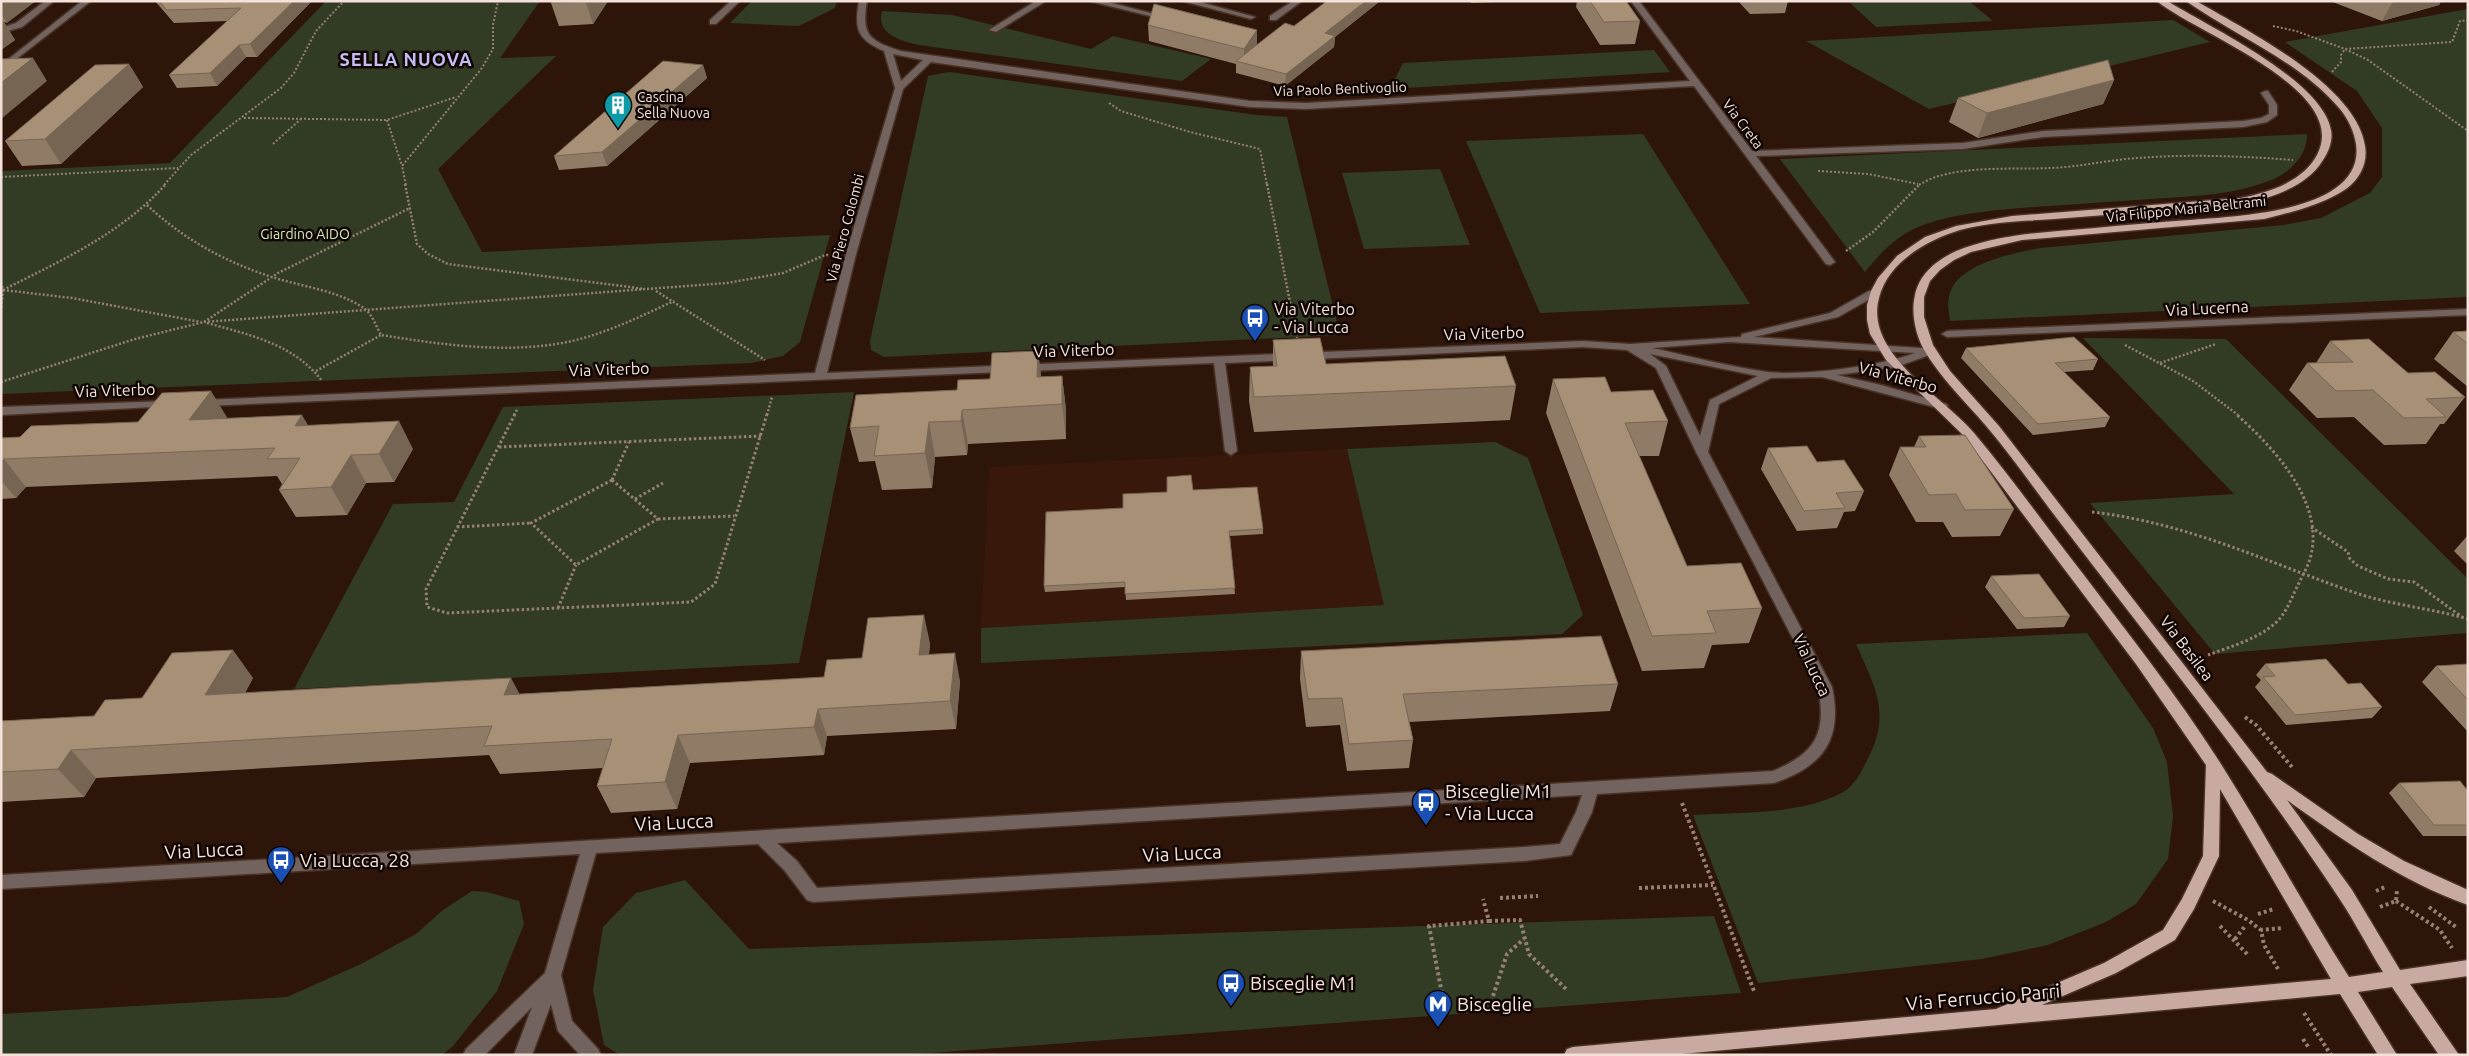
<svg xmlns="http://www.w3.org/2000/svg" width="2469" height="1056" font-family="Ubuntu,sans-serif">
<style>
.built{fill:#38180a}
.green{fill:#323c24}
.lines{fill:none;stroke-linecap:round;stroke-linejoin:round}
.minor-casing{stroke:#4a3227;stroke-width:3}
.major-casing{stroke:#4a3227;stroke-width:3}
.path-far3{stroke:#957f76;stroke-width:2;stroke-dasharray:2 2;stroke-linecap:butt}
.path-far2{stroke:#957f76;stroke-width:2.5;stroke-dasharray:2 2;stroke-linecap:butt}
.path-far1{stroke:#957f76;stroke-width:3;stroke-dasharray:2.5 2.5;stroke-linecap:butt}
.path{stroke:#957f76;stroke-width:4;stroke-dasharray:3 3;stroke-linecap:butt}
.minor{fill:#72635f;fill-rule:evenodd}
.major{fill:#c8aaa2;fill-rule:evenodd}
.wall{fill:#907c66}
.shaded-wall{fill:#766553}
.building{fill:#a89077;stroke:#766553}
.labels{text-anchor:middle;stroke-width:5;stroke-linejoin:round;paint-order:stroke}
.far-street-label{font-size:14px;fill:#f4e1da;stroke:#0f0502}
.far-poi-label{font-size:14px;fill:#f4e1da;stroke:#0f0502;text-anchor:start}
.far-park-label{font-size:14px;fill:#d5ecb6;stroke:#0f0502}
.street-label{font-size:16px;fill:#f4e1da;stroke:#0f0502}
.poi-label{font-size:16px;fill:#f4e1da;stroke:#0f0502;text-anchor:start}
.far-district-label{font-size:18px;font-weight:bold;letter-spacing:1px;fill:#c4bcf5;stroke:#0f0502}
.near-poi-label{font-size:19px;fill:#f4e1da;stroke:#0f0502;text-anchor:start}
.near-street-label{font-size:19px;fill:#f4e1da;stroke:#0f0502}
</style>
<rect width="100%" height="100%" fill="#2e150a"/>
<path class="built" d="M1347 449 1385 605 981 628 989 467Z"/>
<path class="green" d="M326 1H540L500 58 556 56 438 169 482 252 830 235 800 342 783 356 751 363 1 394V171L170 163Z
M752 1H837L835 8 799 26 730 23Z
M1848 1H1969L1993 21 1876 27Z
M2468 9V297L1950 321C1949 313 1947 304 1949 297 1954 264 2014 253 2041 248L2284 225 2321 218 2370 193 2382 177V128L2357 91 2285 42Z
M882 11 952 15 1091 49 1113 36 1211 59 1182 81 919 45C900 41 876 34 882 11Z
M2173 20 2210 42 1929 109 1806 41Z
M1654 50 1670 72 1390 89 1403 63Z
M949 72 1256 115 1287 117 1340 335 884 357 871 350 870 341 928 76Z
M1643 134 1750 304 1540 313 1466 141Z
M2307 134C2308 157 2287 175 2266 182 2234 194 2200 196 2166 198 2127 201 2088 203 2049 206 2007 209 1966 211 1926 224 1899 233 1883 250 1865 272L1780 159Z
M1440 169 1470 245 1364 249 1342 173Z
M2083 338 2226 339 2468 579V633L2215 654 2090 503 2234 494Z
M854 392 799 663 294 689 393 504 454 502 503 407Z
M1495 442 1528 458 1583 615 1562 634 981 663V628L1384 605 1347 449Z
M2087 633 2153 728 2167 762 2173 816 2168 859 2136 904 2106 922 2048 945 1982 959 1758 983 1693 815C1739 812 1802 815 1843 792 1854 786 1861 773 1866 762 1892 715 1876 689 1856 644Z
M685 880 749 949 1714 916 1741 993 903 1055H620L604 1045 593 990 603 927 636 893Z
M472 891 487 892 519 901 524 924 497 991 453 1046 442 1055H1V1014L287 997 361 964 416 934 443 910Z"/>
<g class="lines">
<g class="minor-casing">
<path id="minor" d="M45 1H54L22 27 1 33V28L16 23Z
M82 1H91L1 71V65Z
M731 1H740L716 24H710V20Z
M859 1H867C861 35 869 41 901 51L1250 101 1306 103 1690 81 1631 1H1639L1752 151 1963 143 2043 131 2243 121 2261 118 2269 114V105L2261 93 2265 91H2268L2277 105V115L2267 122 2243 127 2043 137 1963 149 1756 156 1835 262 1830 265 1826 264 1694 86 1306 109 1250 107 931 62 903 89 856 254 827 373 1583 341 1630 344 1741 337 1742 334 1830 313 1869 291H1877V295L1838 317 1754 337 1935 349 1936 351 1935 353 1896 367 1837 375 1881 385 1946 404 1948 406 1946 408H1938L1822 377 1771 378 1719 404 1708 452 1832 687C1843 739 1824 766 1774 783L1597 794 1592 812 1571 855 1524 861 813 902 807 900 785 871 758 844 596 853 561 975 572 1021 598 1049 601 1055H580L558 1031 551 1004 532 1055H514L532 1007 485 1055H463L466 1049 545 973 580 854 1 889V875L1773 771C1816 753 1827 733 1818 687L1696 452 1656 368 1627 350 1583 347 1225 363 1237 451 1231 455 1225 451 1214 363 203 406 197 403 203 400 815 373 846 254 895 88 884 51C857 39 854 29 859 1ZM893 54 923 60 901 81ZM1729 342 1915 353C1880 366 1806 376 1768 372 1730 367 1690 356 1652 348ZM1650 354 1758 376 1710 400 1700 436 1666 366ZM1582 795 1576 812 1560 844 1524 847 817 888 797 861 777 843Z
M1036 1H1046L996 32 989 30Z
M1089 1H1104L1170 18 1166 20Z
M1182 1H1196L1255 17 1251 19Z
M1293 1H1302L1276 20H1270V16Z
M2468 309V315L1947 337 1942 334 1947 331Z
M168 401 172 402 174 404 172 406 1 415V407Z"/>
</g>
<g class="major-casing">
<path id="major" d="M2157 1H2167C2208 26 2322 80 2331 130 2333 140 2329 151 2323 160 2311 180 2288 191 2266 198 2243 205 2219 206 2195 208 2148 212 2101 215 2054 219 2023 221 1991 222 1960 230 1927 240 1888 262 1879 298 1864 354 1943 396 1974 433 2011 477 2044 524 2080 570 2127 632 2177 695 2219 761 2264 832 2304 906 2349 977L2383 972C2368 948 2355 922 2339 898 2250 763 2147 637 2049 508 2029 481 2009 453 1987 427 1965 401 1940 378 1923 348 1915 332 1911 312 1915 295 1920 271 1942 256 1964 248 2006 233 2051 232 2095 228 2126 225 2158 222 2189 220 2234 216 2366 213 2356 144 2354 131 2348 119 2340 109 2298 60 2237 37 2186 1H2196C2246 30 2356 85 2365 146 2368 163 2360 179 2346 189 2322 205 2292 212 2264 219L2022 240 1971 252 1954 260 1940 270 1930 281 1924 297V317L1933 345 1950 371 1999 426 2267 772 2272 774 2358 834 2404 861 2468 890V905C2401 881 2344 841 2287 800L2352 890 2400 970 2468 960V976L2410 984 2459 1055H2439L2392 987 2358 992 2397 1055H2378L2340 994 1670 1055H1564L1567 1049 1573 1047 1996 1009 2104 963 2163 930 2182 899 2203 856 2206 765 2136 664 1964 436 1886 360 1870 334 1867 320V305L1871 291 1878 278 1897 256 1925 237 1956 226 2012 216 2240 198C2267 193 2303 182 2317 155 2352 89 2193 32 2157 1ZM2220 789 2331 979 2042 1005 2116 973 2175 940 2194 909 2219 856Z"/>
</g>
<path class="path-far3" d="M2273 26 2296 31 2345 49 2452 42 2460 21 2468 20
M2332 72 2341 62V55L2345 49 2368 60 2468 131
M1109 103 1121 111 1190 132 1260 149 1267 185
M244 118 387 120 456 97
M387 120 402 166
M273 144 301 119
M1818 171 1868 174 1918 184
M1 177 178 168
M164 185 191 155 281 88 294 73 316 31 344 1
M406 185 402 166 482 68 493 49V25L498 1
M1919 185C1951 164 2011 170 2050 168 2079 167 2108 160 2137 158 2189 154 2241 156 2293 160"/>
<path class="path-far2" d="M405 184 417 244 428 254 448 264 645 289
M1267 184 1297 338
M147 205C183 239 227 263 275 278 304 287 340 291 365 309 372 314 377 328 381 335 438 344 498 353 556 344 597 338 637 318 674 301
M1846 251 1873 232 1920 184
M1 282 3 290 1 309
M3 290C62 260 121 234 166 184
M3 290 72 298 201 322
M656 291 765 360
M204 322 278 273 410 208
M207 323C250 335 294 344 322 381
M2125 345 2193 381 2238 415
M2160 363 2216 344
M316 371 381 335
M1 382 135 339 204 322 727 283 783 273 825 255H831
M514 415 518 408
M767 415 772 397"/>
<path class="path-far1" d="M515 414 426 589 427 607 447 613 691 602 715 584 767 414
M499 447 761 436
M612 480 629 442
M612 480 658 519 576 565 531 523Z
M635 499 663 483
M2092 512C2188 523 2264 561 2353 592 2390 605 2430 608 2468 619
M658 519 734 516
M457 527 531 523
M2311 527 2348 552 2350 559 2358 566 2388 579 2414 582 2462 617
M558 608 576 565
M2208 655C2232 646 2265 637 2281 617 2289 607 2293 594 2299 583 2303 574 2309 565 2311 555 2324 501 2273 447 2236 414"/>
<path class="path" d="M2245 717 2256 725 2292 767
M1682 803 1754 991
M1639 888 1713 885
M2376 891 2385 887
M1500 898 1538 896
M2213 901 2248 920 2261 930
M2396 901 2440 930 2452 948
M2380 907 2396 901 2397 890
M2429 907 2456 927
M2258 914 2274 909
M1489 921 1520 920 1529 954 1566 989
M2220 926 2249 956
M2235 939 2246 925
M2278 969 2264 945 2261 930 2283 928
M1493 996 1507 954 1524 939
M1443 999 1429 926 1489 921 1483 899
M2304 1013 2331 1055
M2303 1039 2309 1048"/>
<use href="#minor" class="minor"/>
<use href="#major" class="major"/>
</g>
<path class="wall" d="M1 1 7 23 4 22 15 40 1 50Z
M155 1H312L257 57H246L217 86 177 88 169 75 227 21 174 23Z
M608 1 593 24 559 26 551 3Z
M1327 1H1380L1335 37 1334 47 1285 86 1236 73V64L1149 41 1148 25 1257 45 1294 26Z
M1470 1H1499L1498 2 1471 3Z
M1577 1H1626L1640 21 1635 44 1600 45 1576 7Z
M1738 1H1788L1785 13 1750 14Z
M2330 1H2441L2439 5 2382 21Z
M129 64 143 87 61 164 22 166 5 141Z
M703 65 707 78 607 166 559 170 554 156Z
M2114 80 2103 104 1978 138 1949 122 1958 98Z
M2468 331V387L2434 359 2453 332Z
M1273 340 1326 364 1516 386 1510 420 1254 432 1249 401 1250 367 1273 366Z
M2330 341 2408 373 2465 397 2444 424H2440L2426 444 2384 445 2354 417 2317 418 2289 390 2307 363H2316Z
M1966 348 2098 359 2093 370 2064 372 2110 417 2105 427 2033 435 1961 358Z
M1038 351 1041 377 1062 376 1066 410V439L968 444 967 455 935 457 932 488 882 490 875 461 859 462 850 428 990 379Z
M1553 379 1611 392 1668 421 1659 456H1639L1687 566 1762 608 1749 643 1712 645 1704 668 1642 671 1546 413Z
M228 418 308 425 413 449 394 482 366 483 347 515 296 517 279 490 282 484 277 476 26 487 16 498 1 499V438L20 437Z
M1919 436 2014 509 2000 536 1952 537 1943 522H1916L1889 475 1900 447H1914Z
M1768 448 1817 462 1864 491 1855 511 1844 512 1837 528 1797 531 1761 469Z
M1193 490 1263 529V534L1230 536 1235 594 1126 600 1125 587 1045 592 1044 586 1123 508 1167 492Z
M2468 535V565L2454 551Z
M1991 576 2070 616 2064 627 2017 629 1985 587Z
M930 643 929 655 960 681 956 729 827 736 824 755 690 763 677 809 611 813 597 786 603 768 500 774 489 755 96 778 84 797 1 802V721L94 716 142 698 253 678 245 693 520 694 824 677 862 658Z
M1301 651 1618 684 1610 711 1409 722 1413 740 1409 768 1347 771 1340 725 1306 727 1300 679Z
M2265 664 2348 684 2382 707 2372 718 2286 725 2255 687 2261 680 2256 675Z
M2468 664V732L2422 682 2436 666Z
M2399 783 2468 791V836H2423L2389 793Z"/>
<path class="shaded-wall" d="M1 1H36L7 23 1 14Z
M294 1H312L257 57 250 44Z
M586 1H608L593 24 586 2Z
M1366 1H1380L1335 37 1334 47 1285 86 1286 74 1325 33Z
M2398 1H2441L2439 5 2382 21 2392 3Z
M1 18 15 40 1 50Z
M1257 30V46L1244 63V49Z
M239 45 246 57 217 86 210 73Z
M33 58 47 81 1 119V83Z
M129 64 143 87 61 164 45 139Z
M703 65 707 78 607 166 602 152Z
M2114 80 2103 104 1978 138 1987 113Z
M1038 351 1042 385 1037 377Z
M1062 376 1066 410V439L1062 404Z
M211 391 228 419 189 420Z
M962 410 968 444 967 455 961 421Z
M302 415 318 442 295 426Z
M399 421 413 449 394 482 379 454Z
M929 422 935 457 932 488 925 453Z
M351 455 366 483 347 515 331 487Z
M4 459 26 487 16 498 1 480V462Z
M924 615 930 643 926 683 919 655Z
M233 650 253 678 227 723 205 695Z
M955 653 960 681 956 729 950 701Z
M511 678 526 706 504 695Z
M818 709 827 736 824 755 814 727Z
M678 735 690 763 677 809 665 782Z
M71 750 96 778 84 797 58 769Z"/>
<path class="building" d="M159 1H294L250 44 239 45 210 73 169 75 241 8 167 10Z
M553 1H586V2L551 3Z
M1327 1H1366L1325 33 1335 36 1286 74 1236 61 1285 23 1294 26Z
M1590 1H1626L1640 21 1604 22Z
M1154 4 1257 30 1244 49 1148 25Z
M33 58 1 83V59Z
M2108 60 2114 80 1987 113 1958 98Z
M663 61 703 65 602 152 554 156Z
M129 64 45 139 5 141 95 65Z
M2468 331V344L2453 332Z
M2074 337 2098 359 2055 363 2110 417 2038 424 1966 348Z
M1320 338 1326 364 1505 356 1516 386 1254 397 1250 367 1277 366 1273 340Z
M2369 339 2408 373 2435 372 2465 397 2426 399 2446 417 2404 418 2373 390 2336 391 2307 363 2353 362 2330 341Z
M1038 351 1037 377 1062 376V404L962 410 961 421 929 422 925 453 874 456 879 426 850 428 856 395 957 390 958 380 990 379 992 353Z
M1605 377 1611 392 1653 390 1668 421 1625 423 1687 566 1741 563 1762 608 1707 611 1716 633 1652 636 1553 379Z
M211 391 189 420 302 415 295 426 399 421 379 454 351 455 331 487 279 490 300 458 267 459 275 448 4 459 1 462V438L20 437 31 426 138 422 162 393Z
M1965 435 2014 509 1965 510 1956 494 1929 495 1900 447H1926L1919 436Z
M1807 446 1817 462 1844 460 1864 491 1836 493 1845 508 1804 511 1768 448Z
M1191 475 1193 490 1257 487 1263 529 1229 531 1235 588 1125 594V582L1044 586 1046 512 1123 508V494L1167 492V477Z
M2039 574 2070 616 2024 618 1991 576Z
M924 615 919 655 955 653 950 701 818 709 814 727 678 735 665 782 597 786 612 739 484 746 492 726 71 750 58 769 1 772V721L94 716 105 700 142 698 172 653 233 650 205 695 511 678 504 695 824 677 827 660 862 658 868 618Z
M1601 636 1618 684 1403 694 1413 740 1349 744 1342 698 1308 699 1301 651Z
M2326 659 2348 684 2361 683 2382 707 2295 715 2263 677 2275 676 2265 664Z
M2468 664V700L2436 666Z
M2460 781 2468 791V825H2434L2399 783Z"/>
<defs>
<g id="building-pin" transform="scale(1.4375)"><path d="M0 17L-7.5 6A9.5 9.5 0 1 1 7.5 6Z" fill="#0f9aa8" stroke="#0f0502"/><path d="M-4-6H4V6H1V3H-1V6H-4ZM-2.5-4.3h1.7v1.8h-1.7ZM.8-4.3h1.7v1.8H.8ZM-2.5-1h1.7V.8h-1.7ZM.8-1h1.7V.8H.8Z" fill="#fff"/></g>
<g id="bus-pin" transform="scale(1.4375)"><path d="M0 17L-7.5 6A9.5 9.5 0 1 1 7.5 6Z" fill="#1a4fb4" stroke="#0f0502"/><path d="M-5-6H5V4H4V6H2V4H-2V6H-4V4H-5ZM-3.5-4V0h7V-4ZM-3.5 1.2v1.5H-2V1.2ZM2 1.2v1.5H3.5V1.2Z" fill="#fff"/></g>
<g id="metro-pin" transform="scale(1.4375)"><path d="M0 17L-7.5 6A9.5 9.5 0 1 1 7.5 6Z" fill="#1a4fb4" stroke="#0f0502"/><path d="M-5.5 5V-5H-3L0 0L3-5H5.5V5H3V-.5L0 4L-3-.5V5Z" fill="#fff"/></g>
</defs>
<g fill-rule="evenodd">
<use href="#building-pin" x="618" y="105"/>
<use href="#bus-pin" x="1255" y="318"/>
<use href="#bus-pin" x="1426" y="802"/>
<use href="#bus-pin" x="281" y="860"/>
<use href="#bus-pin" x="1231" y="983"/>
<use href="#metro-pin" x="1438" y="1004"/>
</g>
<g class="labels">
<g class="far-street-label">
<text transform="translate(1340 89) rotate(-2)" y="5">Via Paolo Bentivoglio</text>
<text transform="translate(1743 124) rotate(53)" y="5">Via Creta</text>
<text transform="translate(2186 209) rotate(-6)" y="5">Via Filippo Maria Beltrami</text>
<text transform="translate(845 228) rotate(-75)" y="5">Via Piero Colombi</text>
</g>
<g class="far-poi-label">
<text x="637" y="102">Cascina<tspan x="637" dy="16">Sella Nuova</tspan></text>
</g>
<g class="far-park-label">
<text x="305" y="239">Giardino AIDO</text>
</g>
<g class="street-label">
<text transform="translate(2207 308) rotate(-3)" y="6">Via Lucerna</text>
<text transform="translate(1484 333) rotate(-2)" y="6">Via Viterbo</text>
<text transform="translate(1074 350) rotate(-2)" y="6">Via Viterbo</text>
<text transform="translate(609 369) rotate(-2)" y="6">Via Viterbo</text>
<text transform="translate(1898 377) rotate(15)" y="6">Via Viterbo</text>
<text transform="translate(115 390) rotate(-2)" y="6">Via Viterbo</text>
<text transform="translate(2187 648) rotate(53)" y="6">Via Basilea</text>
<text transform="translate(1812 665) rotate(65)" y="6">Via Lucca</text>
</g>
<g class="poi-label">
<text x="1274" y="315">Via Viterbo<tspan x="1274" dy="18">- Via Lucca</tspan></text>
</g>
<g class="far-district-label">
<text x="406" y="66">SELLA NUOVA</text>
</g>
<g class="near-poi-label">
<text x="1445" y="798">Bisceglie M1<tspan x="1445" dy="22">- Via Lucca</tspan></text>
<text x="300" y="867">Via Lucca, 28</text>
<text x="1250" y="990">Bisceglie M1</text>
<text x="1457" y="1011">Bisceglie</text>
</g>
<g class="near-street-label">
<text transform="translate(674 822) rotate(-3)" y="7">Via Lucca</text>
<text transform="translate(204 850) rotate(-3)" y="7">Via Lucca</text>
<text transform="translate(1182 853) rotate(-3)" y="7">Via Lucca</text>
<text transform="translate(1983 997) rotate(-5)" y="7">Via Ferruccio Parri</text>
</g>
</g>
<rect width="2469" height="1056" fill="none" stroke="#f4e1da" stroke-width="5"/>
</svg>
